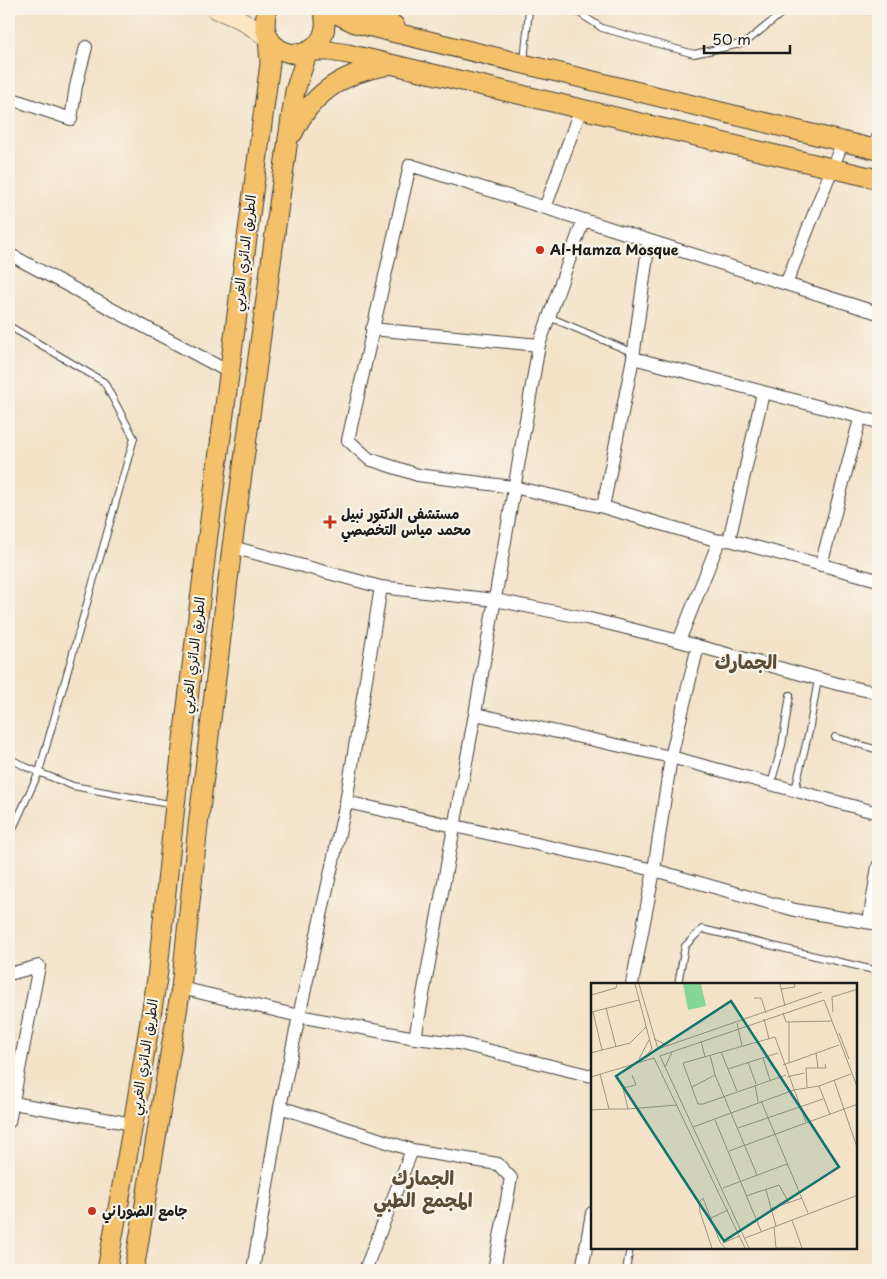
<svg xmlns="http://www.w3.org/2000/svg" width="887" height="1279" font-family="'Playpen Sans','Playpen Sans Arabic',sans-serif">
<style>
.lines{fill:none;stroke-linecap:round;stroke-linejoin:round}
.service-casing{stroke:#3c3a36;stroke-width:8}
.minor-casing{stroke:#3c3a36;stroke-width:14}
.secondary-casing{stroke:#3c3a36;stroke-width:19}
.primary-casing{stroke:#3c3a36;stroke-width:21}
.service{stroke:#fff;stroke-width:6}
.minor{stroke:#fff;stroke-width:12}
.secondary{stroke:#fbe6c3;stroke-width:18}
.primary{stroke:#f4c16a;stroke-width:19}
.poi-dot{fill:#c8321e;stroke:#f7f3e8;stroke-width:2}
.labels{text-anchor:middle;stroke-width:4.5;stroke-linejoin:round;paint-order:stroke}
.poi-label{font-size:14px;font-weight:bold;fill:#1c1c1c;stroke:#f7f3e8;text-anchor:start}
.street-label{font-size:14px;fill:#1c1c1c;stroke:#f7f3e8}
.district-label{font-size:19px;font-weight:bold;fill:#5d4c35;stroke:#f7f3e8}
.inset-road{fill:none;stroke:#9d9383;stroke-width:1}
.view{fill:#0f766e;fill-opacity:0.15;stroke:#0f766e;stroke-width:2.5}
.inset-edge{fill:none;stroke:#1c1c1c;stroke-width:2.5}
</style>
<rect width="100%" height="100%" fill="#f7f3e8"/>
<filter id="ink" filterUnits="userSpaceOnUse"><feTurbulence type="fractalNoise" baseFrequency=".02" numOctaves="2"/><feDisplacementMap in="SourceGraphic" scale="10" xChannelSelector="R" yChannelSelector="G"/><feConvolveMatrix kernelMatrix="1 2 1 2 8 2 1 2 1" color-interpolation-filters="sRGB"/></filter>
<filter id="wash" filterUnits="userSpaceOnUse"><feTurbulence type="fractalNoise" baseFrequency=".0096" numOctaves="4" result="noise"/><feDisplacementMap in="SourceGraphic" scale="20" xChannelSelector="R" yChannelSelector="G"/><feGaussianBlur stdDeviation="1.12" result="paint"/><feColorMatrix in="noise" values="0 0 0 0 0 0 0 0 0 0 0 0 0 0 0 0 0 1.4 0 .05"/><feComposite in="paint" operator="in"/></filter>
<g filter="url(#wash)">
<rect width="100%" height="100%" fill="#f3e2c7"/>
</g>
<g filter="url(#ink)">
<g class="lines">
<g class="service-casing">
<path id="service" d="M573 9 602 28 694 54 745 43 787 9
M524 62 529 9
M871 146 878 130
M549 317 634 353
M9 326 104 382 134 438 39 772 9 837
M835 737 878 750
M9 758 26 767 73 786 174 805
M771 784 782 745 790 695
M795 790 809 731 818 679
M678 984 685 946 702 929 878 971
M626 1270 630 1248"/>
</g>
<g class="minor-casing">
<path id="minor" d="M9 98 71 119 76 86 86 47
M545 208 581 108
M9 254 229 372
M786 284 843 141
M878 313 410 165 348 440 369 459 418 475 513 487 603 507 719 541 729 540 878 580
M372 329 539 345
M633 358 878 422
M603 507 633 358 649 241
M729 540 763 393
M232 547 381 587 495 600 586 618 679 641 838 684 878 693
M821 565 860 419
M679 641 719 541
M475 714 671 757 878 813
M346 802 654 870 795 910 878 924
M869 922 878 866
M9 974 39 966 9 1122
M632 984 654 870 671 757 698 646
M181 988 299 1016 415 1038 458 1043 592 1076
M415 1038 475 714 539 345 583 221
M13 1103 133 1124
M280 1107 412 1150 498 1164 511 1178 494 1270
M253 1270 280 1107 299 1016 346 802 381 587
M365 1270 412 1150
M582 1270 592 1213"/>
</g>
<g class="secondary-casing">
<path id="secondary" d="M215 9 241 20 268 38"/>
</g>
<g class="primary-casing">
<path id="primary" d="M268 9C252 51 308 71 323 35 326 27 326 17 322 9
M327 9 355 23 878 150
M369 9 372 13 395 26
M293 133C311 94 343 73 385 66
M107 1270 133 1124 157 979 175 805 207 543 270 63 268 38
M134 1270 181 988 198 826 232 547 287 146 295 91 308 51H329L348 54 878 179"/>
</g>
<use href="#service" class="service"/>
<use href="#minor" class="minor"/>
<use href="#secondary" class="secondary"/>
<use href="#primary" class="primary"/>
</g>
</g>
<g class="poi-dot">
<circle cx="540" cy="250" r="5"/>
<path d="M327.5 514.5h5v5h5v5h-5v5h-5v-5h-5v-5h5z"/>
<circle cx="92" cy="1211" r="5"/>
</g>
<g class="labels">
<g class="poi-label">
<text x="550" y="255">Al-Hamza Mosque</text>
<text x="341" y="519">مستشفى الدكتور نبيل<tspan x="341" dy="16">محمد مياس التخصصي</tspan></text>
<text x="102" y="1216">جامع الضوراني</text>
</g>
<g class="street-label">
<text transform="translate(244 253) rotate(-83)" y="5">الطريق الدائري الغربي</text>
<text transform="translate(193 655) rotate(-83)" y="5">الطريق الدائري الغربي</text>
<text transform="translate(144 1057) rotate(-81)" y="5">الطريق الدائري الغربي</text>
</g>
<g class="district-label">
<text x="746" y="669">الجمارك</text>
<text x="423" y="1185">الجمارك<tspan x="423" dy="22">المجمع الطبي</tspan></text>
</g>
</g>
<g transform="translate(591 983)">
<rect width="266" height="266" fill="#f3e2c7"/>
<path d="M92 1H110L115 23 97 27Z" fill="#84d799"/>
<path class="inset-road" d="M44 1 61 66 54 74M48 1 67 66 231 9M189 1 194 23M190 6 204 4 203 1M0 12 25 5 26 1M241 14 267 6M241 14 242 29M163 15H170L175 30M233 17 267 106M15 25 25 64M1 29 48 17M192 30 195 39 241 38M173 36 178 56M146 40 151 63M248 50 258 76M63 56 78 63M110 58 114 74M11 67 39 60 55 44M130 69 146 108M0 70 11 67 2 29M225 70 227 85M119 72 124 92 166 192M172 75 179 97M48 76 58 57M157 79 165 101M198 80V38M192 82 248 62M74 84 81 69M137 86 187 70M9 91 18 126H37L32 105 45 102 41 92M195 92 112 121H107L92 80 184 54 215 139M0 94 63 75 154 265M196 94 213 90M243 97 267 167M164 102 167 119M228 103 239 131M101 104 124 92M216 104 215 85H235L234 81M170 118 217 230M37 126 86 122M0 127 18 126M124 137 170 248M102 144 203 107 228 103 260 91M147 145 232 116M138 168 267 121M132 205 196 181M175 207 185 243M155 213 188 202 198 220M112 215 129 259 134 265M112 215 108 219 109 229 121 265M179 226 211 215M120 235 137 227M201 237 211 265M183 244 185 265M154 255 267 212M132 260 148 253M158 265 69 73 233 17M185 265H206"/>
<path class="view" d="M140 18 248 184 133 258 25 93Z"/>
<rect width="266" height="266" class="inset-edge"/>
</g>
<rect width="887" height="1279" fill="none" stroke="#f7f3e8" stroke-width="30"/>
<path d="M704 45v8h86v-8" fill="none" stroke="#1c1c1c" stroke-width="2.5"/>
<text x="712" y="45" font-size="15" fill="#1c1c1c" stroke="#f7f3e8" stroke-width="4" paint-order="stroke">50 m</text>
</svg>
